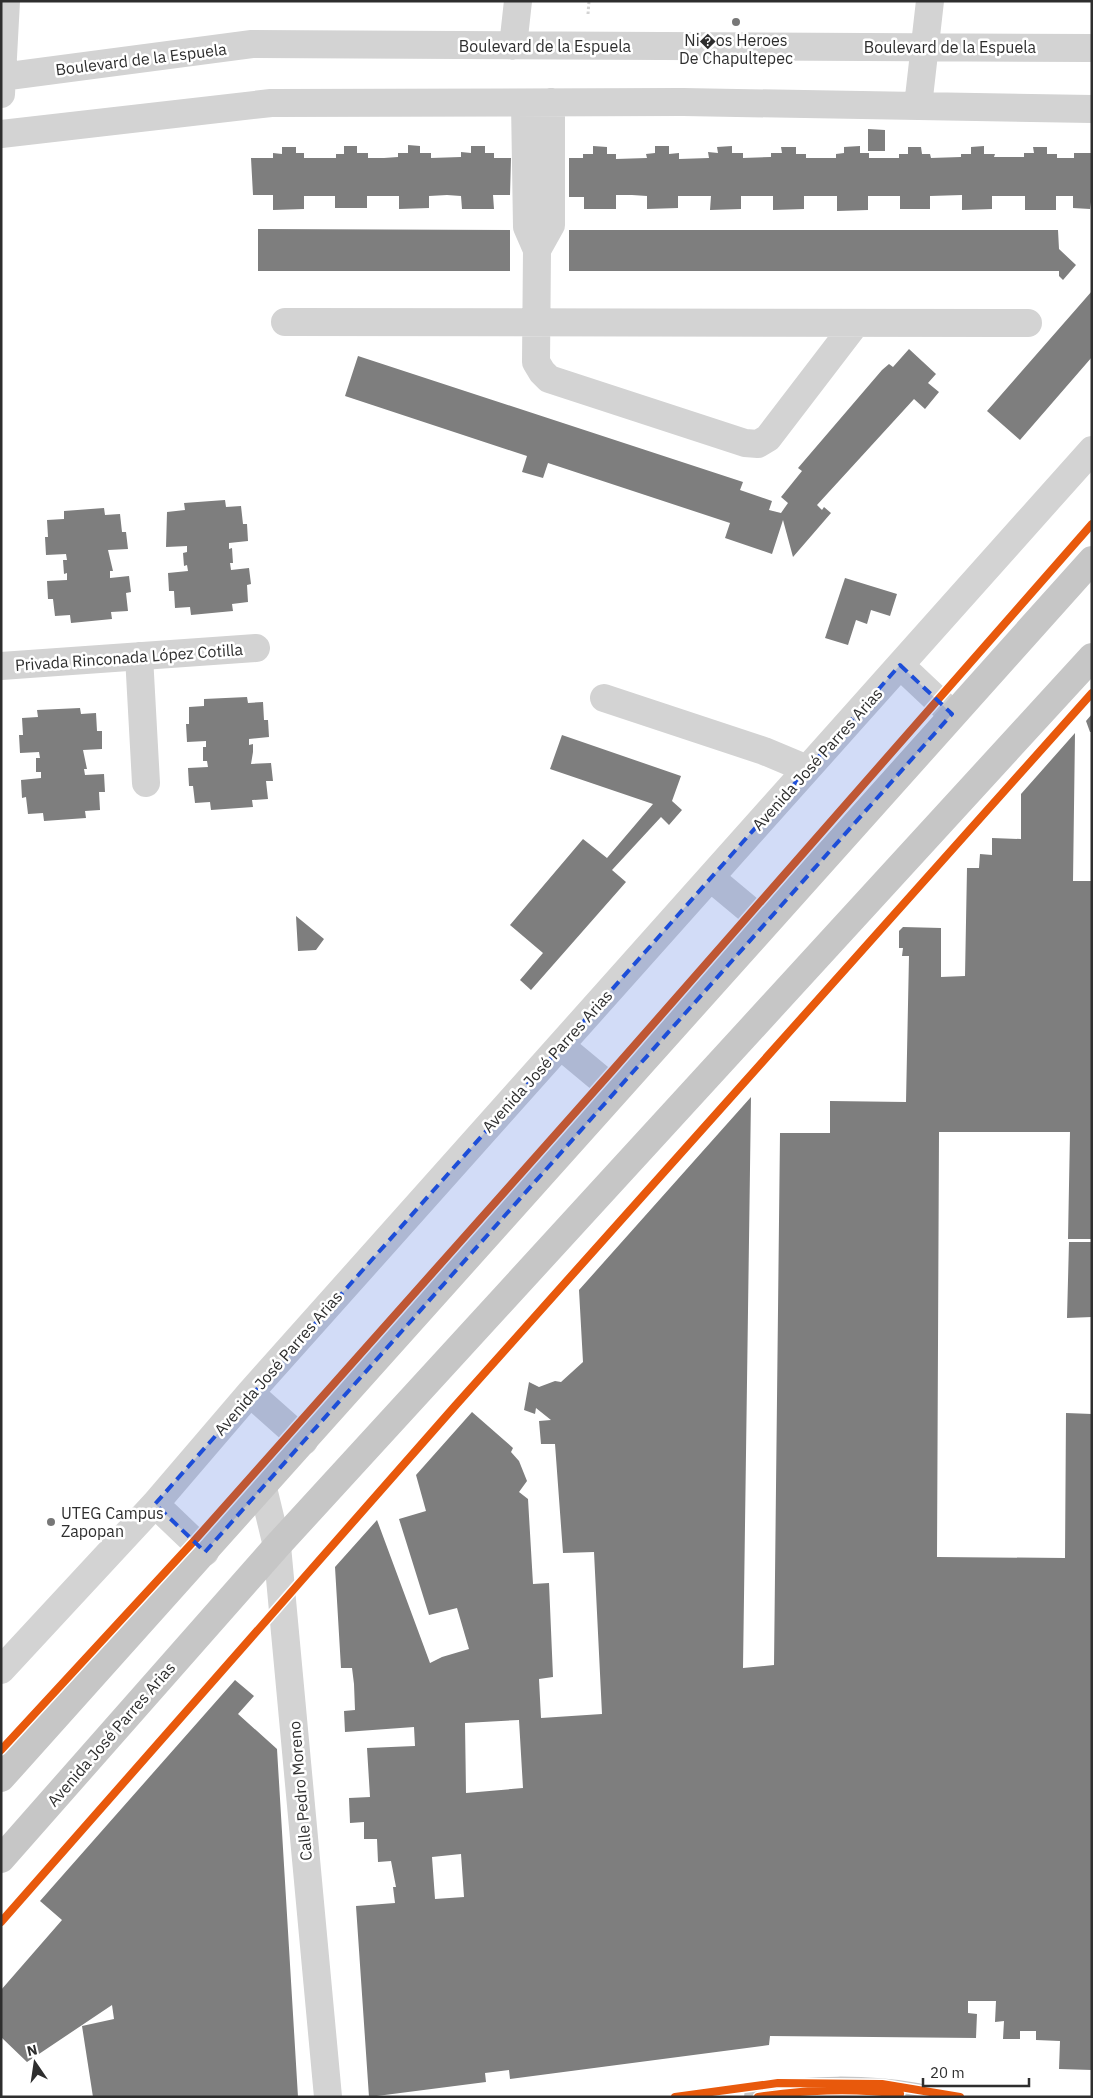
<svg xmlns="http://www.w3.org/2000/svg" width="1093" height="2098" font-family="'IBM Plex Sans',sans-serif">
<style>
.building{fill:#7e7e7e;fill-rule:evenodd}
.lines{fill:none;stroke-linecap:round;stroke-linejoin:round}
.path{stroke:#d3d3d3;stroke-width:3;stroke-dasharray:2.5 2.5;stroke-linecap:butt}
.minor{stroke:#d3d3d3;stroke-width:28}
.major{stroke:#c6c6c6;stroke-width:28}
.cycleway-casing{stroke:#fff;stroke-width:11}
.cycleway{stroke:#e8590c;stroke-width:8}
.marked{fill:#1d4ed8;fill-opacity:0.2;stroke:#1d4ed8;stroke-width:4;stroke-dasharray:10 6;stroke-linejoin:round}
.poi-dot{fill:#777;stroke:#fff;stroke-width:2}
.labels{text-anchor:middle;stroke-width:5;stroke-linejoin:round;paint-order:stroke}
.poi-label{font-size:16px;fill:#2e2e2e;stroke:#fff}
.street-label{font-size:16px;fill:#2e2e2e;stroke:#fff}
</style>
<rect width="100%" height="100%" fill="#fff"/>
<path class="building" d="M868 129 885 130V151H868Z
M408 145 420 146V153H431V158L461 157V152L471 153V146H485V153H494V158H511L510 195H493L494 209H462L461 196 447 195 429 196V208L399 209V196H367V208H335V196H304V209L273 210V195H253L251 158H273V153L282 154V147H296V153H304V158H336V154H344V146H357V153H368V158H384L398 157V153H408Z
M593 146 607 147V154H616V159L647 158 646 154 655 153V146H669V154L679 153V159L709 158 708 152 718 153 717 147 732 146V153H743V158L771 157V153H782L781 147H796V154H806V158H836V154L844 153V147L860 146V153H869V158H899V154H908V147H921L922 154H930L931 158 961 157V154H971V147L984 146V154H995L994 157H1024V153H1034L1033 147H1047V154H1057V158H1074V153H1092V195L1090 209 1073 208V196H1056V210H1025V196H992V209L962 210V195L930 196V209H900V196H868V210L837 211V196H804V209L773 210V196H741V209L710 210 711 196H678V208L647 209V196L632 195H616V209H584V197H569V158H583V154H593Z
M258 229 510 230V271H258Z
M569 230H1058L1059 249 1076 265 1063 280 1059 276V271H569Z
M1092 291V357L1020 440 987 411Z
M909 349 936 374 928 383 939 392 925 409 914 399 817 505 822 510 824 507 831 513 793 557 783 520 772 554 725 538 730 523 548 463 543 478 522 472 527 456 345 396 358 356 743 482 740 490 772 501 769 510 781 513 788 503 781 497 802 471 798 468 882 370 889 364 893 367Z
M225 500 226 507 241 506 243 524H247L248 541 229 543V549L232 548 233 563H230L231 570 249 568 251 584 247 585 248 602 232 604 233 611 191 615 190 607 175 608 174 591H169L168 573 188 571 187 565 184 566 183 553 187 552V546L166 547 167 512 185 510 184 503Z
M104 508 105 515 120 514 122 532H126L128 549 108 550 113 571H110V578L129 576 131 592 126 593 128 611 111 612 112 619 71 623 70 615 55 616 53 599H48L47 581 67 580V573L64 574 63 560H67L66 554 46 555 45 537H48L47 520 64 519V511Z
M845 578 897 594 890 616 871 610 867 624 856 620 848 645 825 638Z
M247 697 248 703 263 702 264 720H268L269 737 249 739V745L253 744V752L251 764 271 763 273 781H266L268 799 252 800 253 807 211 810 210 802 195 803 193 786H189L188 768 208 767 207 761H203V747H206V741L187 742 186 724H189V707L204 706V699Z
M80 708 81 714 96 713 97 731H102V749L83 750 87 769H84L85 775 104 774 105 792H99L100 810 85 811 86 818 44 821 43 813 28 814 26 797 22 798 21 780 41 778V772H36V758H40L39 752 20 753 19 735H23L22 718 38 717 37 710Z
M1092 714V732H1090L1086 721Z
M1075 733 1073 881H1092V1239H1068L1070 1132H939L937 1557 1065 1558 1066 1413 1092 1414V2070L1059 2069 1060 2041 1036 2040V2031H1020V2039H1003L1004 2021 995 2022 996 2001H968V2013L977 2014 976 2038 770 2036 769 2045 510 2079 509 2070 485 2073 486 2082 369 2097 356 1906 395 1903 393 1887H396L391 1861 378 1862 377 1839H364V1822L350 1823 349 1798 370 1797 367 1748 415 1746 414 1727 345 1732 344 1711 355 1710 354 1684 352 1668H341L335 1567 377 1520 430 1663 442 1657 469 1649 457 1608 429 1615 399 1519 426 1511 416 1475 472 1412 513 1448 511 1452 519 1461 527 1481 519 1492 528 1499 533 1584 549 1583 553 1677 539 1679 541 1718 602 1714 594 1552 563 1553 555 1444H541L539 1421 551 1420 536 1408 535 1414 524 1410 529 1382 539 1387 555 1381 561 1382 583 1362 579 1290 751 1097 743 1668 774 1665 780 1133H830V1101L906 1102 909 956H902L903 948H899V931L903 927 941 928V977L965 976 967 868H979L980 854 992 855V838L1021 839V794ZM519 1720 523 1788 466 1793 465 1723ZM461 1854 464 1897 435 1899 432 1857Z
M562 735 681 776 672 801 682 810 669 825 661 817 612 870 626 882 531 990 520 980 543 953 510 925 583 839 607 858 653 804 550 769Z
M296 916 324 939 316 950 298 951Z
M1069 1242H1092V1317L1067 1318Z
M235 1680 254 1696 238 1714 277 1749 298 2097H93L82 2026 114 2019 112 2005 27 2062 1 2037V1990L62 1920 40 1901Z"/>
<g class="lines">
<path class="path" d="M588 14 589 1"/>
<path class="minor" d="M513 46 518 1
M1 77 252 44 1092 48
M1 94 6 1
M525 103 527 227 537 250 536 362 542 372 549 379 745 443 758 444 768 438 856 323
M918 106 930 1
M1 134 271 103 683 102 1092 109
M537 250 551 225V102
M285 322 1028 323
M139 656 146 783
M900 665 952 714
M1 666 256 648
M604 698 764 751 807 769
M711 878 765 923
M561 1046 615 1091
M250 1393 304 1441
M263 1488 277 1546 328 2097
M155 1504 205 1552
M1 1670 155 1504 250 1393 1092 450"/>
<path class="major" d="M1 1778 1092 560
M1 1859 277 1546 1092 657
M758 2097C809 2089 867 2088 917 2097"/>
<g class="cycleway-casing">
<path id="cycleway" d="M1 1750 194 1541 612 1071 1092 524
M1 1922 455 1406 1092 693
M675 2097 778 2083 882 2084 960 2097
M758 2097C804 2090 854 2088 900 2094"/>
</g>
<use href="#cycleway" class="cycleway"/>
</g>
<path class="marked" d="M900 665 952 714 205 1552 155 1504Z"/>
<g class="poi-dot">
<circle cx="736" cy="22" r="5"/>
<circle cx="51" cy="1522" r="5"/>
</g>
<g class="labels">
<g class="poi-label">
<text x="736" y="46">Ni�os Heroes<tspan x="736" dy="18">De Chapultepec</tspan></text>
<text x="61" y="1519" text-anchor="start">UTEG Campus<tspan x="61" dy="18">Zapopan</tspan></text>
</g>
<g class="street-label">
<text x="545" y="52">Boulevard de la Espuela</text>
<text x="950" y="53">Boulevard de la Espuela</text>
<text transform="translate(141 59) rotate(-7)" y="6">Boulevard de la Espuela</text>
<text transform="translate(129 657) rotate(-4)" y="6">Privada Rinconada López Cotilla</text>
<text transform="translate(817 759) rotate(-48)" y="6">Avenida José Parres Arias</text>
<text transform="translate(547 1061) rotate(-48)" y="6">Avenida José Parres Arias</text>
<text transform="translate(278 1363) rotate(-49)" y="6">Avenida José Parres Arias</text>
<text transform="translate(111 1734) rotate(-49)" y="6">Avenida José Parres Arias</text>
<text transform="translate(300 1791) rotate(-95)" y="6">Calle Pedro Moreno</text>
</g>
</g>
<rect width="1093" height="2098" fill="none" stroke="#2e2e2e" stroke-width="5"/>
<g transform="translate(35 2063) rotate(347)" stroke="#ffffff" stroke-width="4" paint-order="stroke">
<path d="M0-4L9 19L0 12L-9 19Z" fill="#2e2e2e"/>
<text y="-8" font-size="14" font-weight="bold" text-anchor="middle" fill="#2e2e2e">N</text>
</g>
<path d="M923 2078v8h106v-8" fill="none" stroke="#2e2e2e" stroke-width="2.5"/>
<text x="930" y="2078" font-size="15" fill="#2e2e2e" stroke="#ffffff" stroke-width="4" paint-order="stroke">20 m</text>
</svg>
